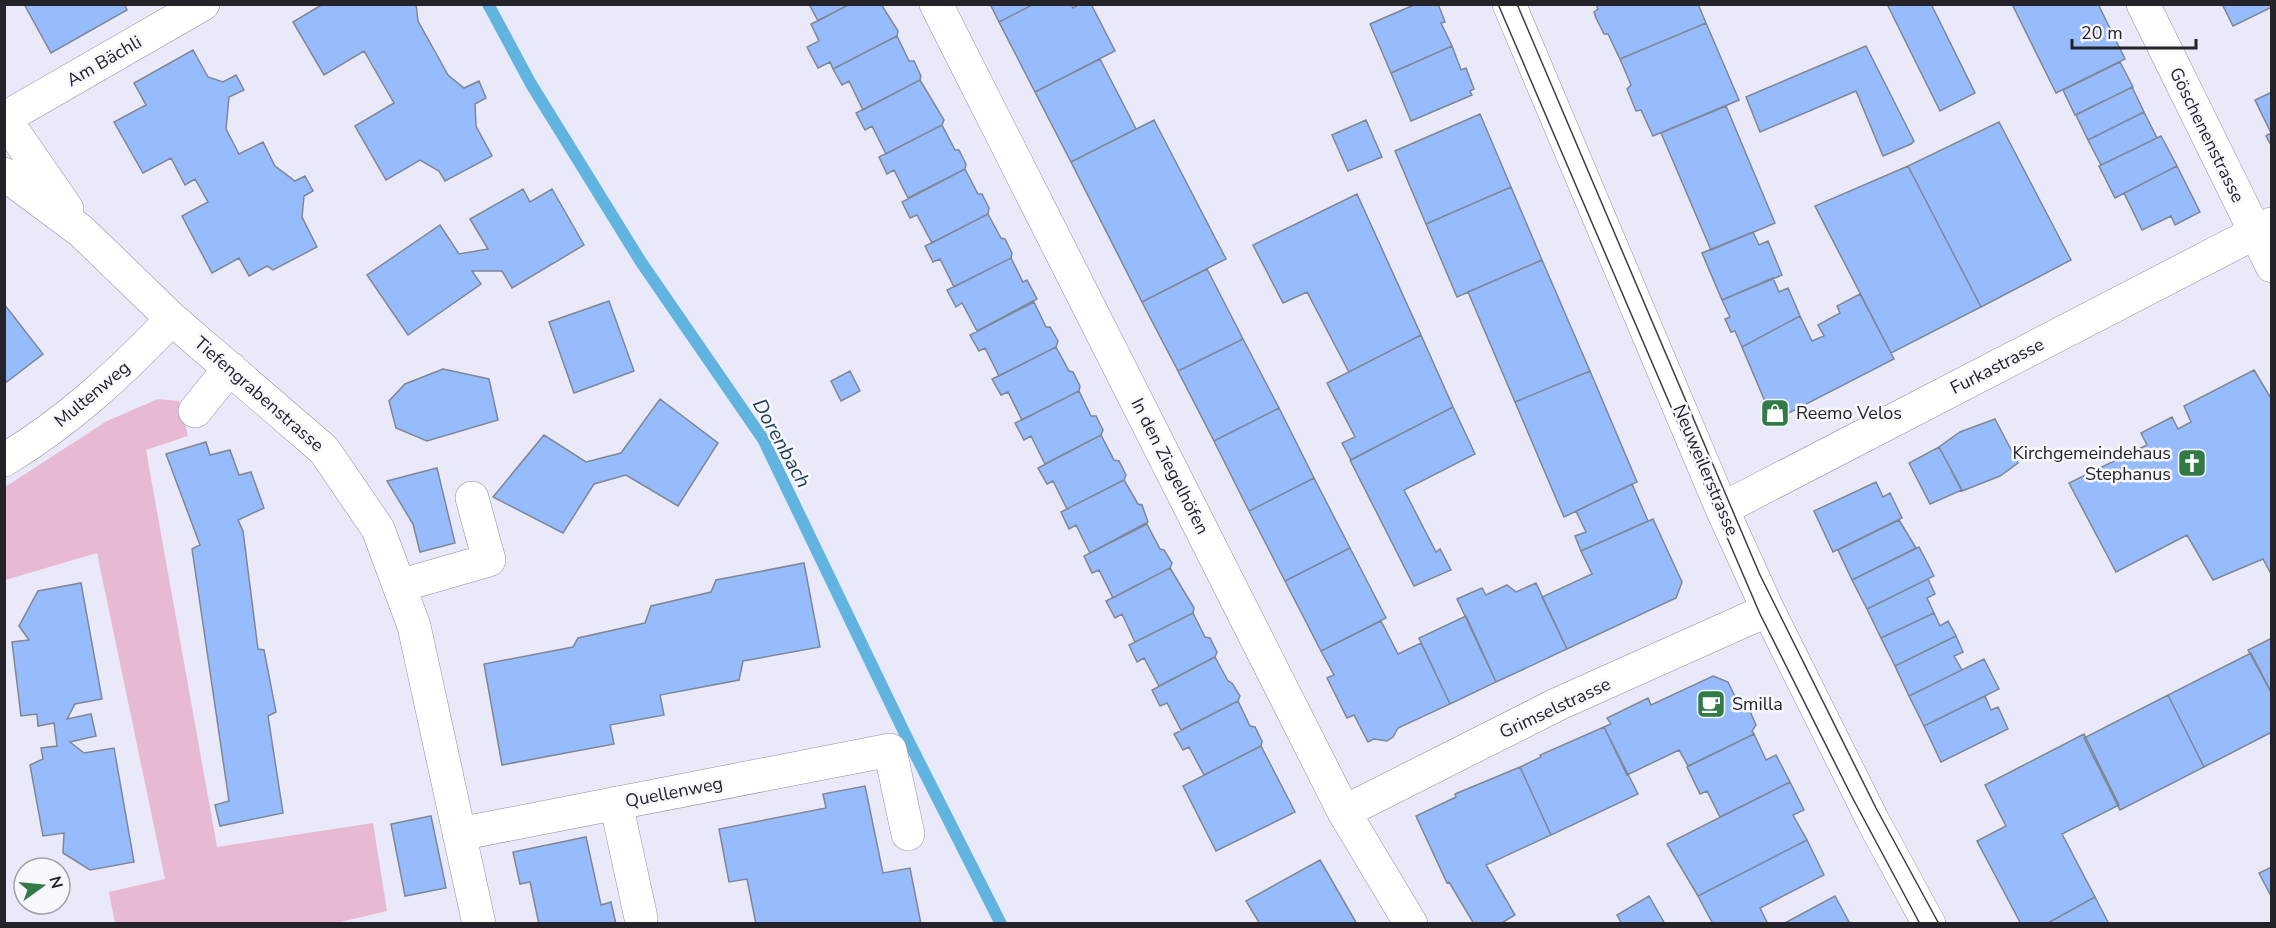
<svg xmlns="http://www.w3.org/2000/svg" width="2276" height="928" font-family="'Nunito Sans',sans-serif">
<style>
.green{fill:#e8b9d2}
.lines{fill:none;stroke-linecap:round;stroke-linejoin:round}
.stream{stroke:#62b4e0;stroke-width:12}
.building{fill:#97bcfe;stroke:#7f8694;stroke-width:1.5}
.minor-casing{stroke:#908f9e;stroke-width:34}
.minor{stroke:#fff;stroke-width:33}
.tram{stroke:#3f3e46;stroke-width:1.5}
.labels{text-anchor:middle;stroke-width:5;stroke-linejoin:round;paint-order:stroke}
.street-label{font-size:18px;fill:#242329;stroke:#f8f7fe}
.poi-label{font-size:18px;fill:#242329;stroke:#f8f7fe;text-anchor:start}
.water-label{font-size:20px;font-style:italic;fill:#1e4255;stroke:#f8f7fe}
</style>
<rect width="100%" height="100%" fill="#eae9f9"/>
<path class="green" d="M158 399 179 401 188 436 146 450 217 847 373 823 387 911 332 924 115 923 109 892 165 879 97 553 5 580V487L107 421Z"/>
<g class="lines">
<path class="stream" d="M488 4 531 84 641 262 763 439 907 738 1001 924"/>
</g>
<path class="building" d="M24 4H124L127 10 51 53Z
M323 4H416L418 21 448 75 464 88 479 81 486 98 475 104 476 126 492 156 445 181 439 171 420 160 386 180 355 126 394 103 364 51 324 75 293 22Z
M809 4H850L818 21Z
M850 4H881L898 31 897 36 833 69 830 62 818 68 807 47 819 41 811 24Z
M990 4H1034L999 22Z
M1034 4H1071L1073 8 1080 4H1091L1115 51 1035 92 999 22Z
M1416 4H1438L1445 22 1441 23 1452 46 1391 73 1370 24Z
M1596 4H1698L1706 23 1620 59 1608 34H1604L1596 18 1594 12 1598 9Z
M1887 4H1931L1975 93 1940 111Z
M2012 4H2098L2125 59 2056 93Z
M2222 4H2272V7L2233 26Z
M1706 23 1739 100 1653 136 1641 110 1636 111 1627 89 1631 85 1620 59Z
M897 36 909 61H914L921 76 920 80 863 110 849 81 842 85 833 69Z
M1452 46 1461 70 1466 68 1474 89 1470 91 1472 95 1411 121 1391 73Z
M1866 46 1914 141 1911 144 1883 156 1856 91 1760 132 1746 97Z
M193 50 208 77 223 82 236 75 244 90 229 97 226 129 239 154 263 142 275 166 295 181 305 176 313 191 304 196 302 217 317 247 273 270 267 266 249 276 239 258 212 273 182 216 208 202 195 179 185 185 171 158 143 173 114 122 146 105 134 83Z
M1100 59 1136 129 1071 162 1035 92Z
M2120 62 2133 87 2075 115 2063 90Z
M920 80 944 120 942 125 886 154 872 126 865 130 856 113Z
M2132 87 2144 112 2088 140 2076 115Z
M2272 92V147L2266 136 2271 133 2255 100Z
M1726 106 1775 223 1711 250 1661 133Z
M2144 112 2157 138 2101 165 2088 140Z
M1480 114 1511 187 1426 224 1395 151Z
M1154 120 1226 259 1142 302 1071 162Z
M1366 120 1382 157 1348 171 1332 135Z
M1999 122 2071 260 1981 307 1908 166Z
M942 125 955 150H959L966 164 965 169 908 198 894 170 887 174 879 157Z
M2161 136 2177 166 2115 198 2099 166Z
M1908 166 1981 307 1891 353 1815 206Z
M2177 166 2200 212 2175 225 2171 216 2142 230 2124 193Z
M965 169 978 194H982L989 208 988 214 932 243 917 215 910 218 902 202Z
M1511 187 1542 260 1457 297 1426 224Z
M523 189 530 202 552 189 584 245 512 288 502 271H472L481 284 408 335 367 275 440 225 459 254 488 249 470 219Z
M1357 194 1421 335 1349 372 1307 292 1283 303 1253 245Z
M988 214 1001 238 1005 239 1012 253 1011 258 954 287 940 259 933 262 925 246Z
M1753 232 1759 245 1768 241 1782 275 1722 300 1702 253Z
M1011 258 1023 282 1027 280 1037 299 977 331 962 303 956 307 947 290Z
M1542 260 1590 371 1515 402 1468 292Z
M1207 269 1243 339 1178 371 1142 302Z
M1773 278 1779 292 1788 288 1800 316 1742 347 1735 331 1731 332 1725 319 1730 317 1722 300Z
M1860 294 1894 359 1783 416 1769 411 1742 347 1800 316 1812 341 1824 336 1818 325 1840 313 1837 306Z
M609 301 634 371 574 393 549 322Z
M1034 302 1046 327H1050L1058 341 1056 347 999 376 985 348 979 351 970 335Z
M4 304 43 354 4 384Z
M1421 335 1453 407 1351 460 1342 443 1355 437 1327 383Z
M1243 339 1279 408 1214 441 1178 371Z
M1056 347 1069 371 1073 372 1080 386 1079 391 1022 420 1008 392 1001 395 992 379Z
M443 369 489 379 498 420 427 441 396 428 389 401 405 384Z
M2254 370 2272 400V576L2263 559 2213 580 2187 535 2116 572 2069 483 2147 445 2141 433 2172 417 2178 429 2191 422 2184 406Z
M850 371 860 391 841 401 831 381Z
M1590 371 1637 482 1564 517 1515 402Z
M1079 391 1091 416H1096L1103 430 1101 435 1045 464 1031 436 1024 440 1015 423Z
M660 399 718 443 678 506 626 475 594 484 563 533 493 497 544 435 586 462 621 453Z
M1453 407 1475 454 1404 490 1436 552 1440 549 1451 570 1414 586 1350 460Z
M1279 408 1314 478 1249 511 1214 441Z
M1995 419 2018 463 2000 476 1962 491 1939 447 1960 432Z
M1101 435 1114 460 1119 461 1126 475 1124 480 1067 509 1053 481 1047 484 1038 468Z
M206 442 210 455 230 450 239 475 251 472 264 508 238 520 243 531 258 649 264 650 276 712 268 716 283 813 220 826 215 805 229 801 192 549 200 545 166 454Z
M1939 447 1962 490 1930 504 1909 463Z
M437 468 455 543 420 552 413 524 387 481Z
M1314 478 1350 548 1285 581 1249 511Z
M1124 480 1138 504 1142 505 1148 522 1090 553 1076 525 1069 529 1061 512Z
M1876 482 1883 497 1890 493 1902 518 1833 552 1814 511Z
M1632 484 1648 521 1581 551 1575 536 1586 532 1576 511Z
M1653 519 1682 582 1676 598 1567 649 1542 597 1592 574 1581 551Z
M1899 520 1916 548 1852 580 1838 550Z
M1147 524 1160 549 1164 550 1172 563 1170 568 1113 598 1099 570 1092 573 1084 556Z
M1919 547 1934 576 1867 609 1852 580Z
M1350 548 1386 618 1321 651 1285 581Z
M804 563 820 647 743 661 739 680 660 695 664 715 610 725 614 744 502 765 484 664 573 647 578 638 645 623 651 606 711 592 716 580Z
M1170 568 1194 608 1193 613 1135 642 1122 614 1115 618 1106 601Z
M1928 579 1935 594 1927 598 1934 613 1881 638 1867 609Z
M81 583 102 699 75 704 67 719 91 714 96 736 70 742 84 753 114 748 134 862 90 870 63 853 64 833 43 836 30 765 43 759 41 748 57 746 54 723 38 726 37 714 21 716 12 642 29 640 19 626 38 591Z
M1536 583 1567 649 1496 682 1457 599 1482 588 1486 595 1507 585 1516 592Z
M1193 613 1205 637 1210 638 1217 652 1215 657 1159 686 1144 658 1137 662 1129 645Z
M1934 613 1940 626 1948 621 1956 636 1895 666 1881 638Z
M1466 616 1496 682 1450 704 1419 638Z
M1381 621 1398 654 1421 643 1450 704 1398 728 1393 737 1387 741 1374 739 1368 742 1354 715 1347 718 1327 678 1334 675 1321 651Z
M1956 636 1963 652 1954 656 1962 670 1909 696 1895 666Z
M2272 638V694L2248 650Z
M2251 653 2272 694V732L2204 767 2168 695Z
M1215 657 1228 681 1232 683 1240 696 1238 701 1181 730 1167 703 1160 706 1152 690Z
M1984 659 1999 689 1924 726 1909 696Z
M1713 676 1728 682 1741 709H1749L1756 725 1752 731 1754 734 1688 766 1679 750 1627 775 1604 727 1611 724 1607 718 1648 698 1651 705Z
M2168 695 2204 767 2120 810 2084 738Z
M1985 696 1991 710 1998 707 2008 729 1941 762 1924 726Z
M1238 701 1250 726 1255 727 1262 741 1261 746 1204 775 1189 747 1183 750 1174 734Z
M1604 727 1638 794 1551 835 1520 767 1541 757 1540 755Z
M1754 734 1766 760 1776 755 1790 782 1720 817 1707 791 1700 794 1687 767Z
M2084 734 2119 805 2062 834 2095 897 2046 924H2021L1977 841 2006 826 1985 785Z
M1261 746 1295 812 1216 851 1183 786Z
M1520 767 1551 835 1486 865 1515 915 1500 924H1474L1449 882 1447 883 1416 816 1456 797 1455 794Z
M1790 782 1804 810 1793 815 1807 840 1698 896 1667 844Z
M865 786 883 873 910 868 921 924H756L747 879 729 882 719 829 826 808 823 794Z
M431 816 446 888 405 896 391 824Z
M586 837 601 905 611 902 616 924H539L530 882 520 884 513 852Z
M1807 840 1824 875 1760 908 1768 924H1713L1698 896Z
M1320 860 1357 924H1260L1246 901Z
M2272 867V898L2259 873Z
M1649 896 1665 924H1622L1617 915Z
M1835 896 1850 924H1783Z
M2095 897 2109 924H2046Z"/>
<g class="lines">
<g class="minor-casing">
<path id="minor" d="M936 4 1344 812 1411 924
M1509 4 1722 509 1768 610 1873 821 1929 924
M2143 4 2272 266
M4 118 67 209
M5 118 203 4
M4 174 81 231 172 319 324 450 378 529 414 626 479 924
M195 411 230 368
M4 460C69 421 120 373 172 319
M1722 509 2272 224
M399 586 489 560 472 498
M616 803 641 918
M1344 812 1558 704 1768 610
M459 834 890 750 908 834"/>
</g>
<use href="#minor" class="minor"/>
<path class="tram" d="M1498 4 1760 614 1851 795 1920 924
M1517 4 1760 575 1876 808 1939 924"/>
</g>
<defs>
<g id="shop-square" transform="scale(1.5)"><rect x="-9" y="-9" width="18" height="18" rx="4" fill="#327a46" stroke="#f8f7fe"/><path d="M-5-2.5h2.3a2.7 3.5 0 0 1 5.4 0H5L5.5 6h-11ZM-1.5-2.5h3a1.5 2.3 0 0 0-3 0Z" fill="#fff"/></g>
<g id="church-square" transform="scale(1.5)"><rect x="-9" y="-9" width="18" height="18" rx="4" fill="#327a46" stroke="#f8f7fe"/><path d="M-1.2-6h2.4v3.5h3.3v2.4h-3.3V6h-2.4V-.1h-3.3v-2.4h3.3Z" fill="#fff"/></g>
<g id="cafe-square" transform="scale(1.5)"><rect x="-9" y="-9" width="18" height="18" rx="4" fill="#327a46" stroke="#f8f7fe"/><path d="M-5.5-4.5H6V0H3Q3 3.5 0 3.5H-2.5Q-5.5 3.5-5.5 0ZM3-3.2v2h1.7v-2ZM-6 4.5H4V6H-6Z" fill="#fff"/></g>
</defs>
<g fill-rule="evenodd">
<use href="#shop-square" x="1775" y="413"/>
<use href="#church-square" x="2192" y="463"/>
<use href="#cafe-square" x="1711" y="704"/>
</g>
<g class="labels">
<g class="street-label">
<text transform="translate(104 61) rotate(-30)" y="6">Am Bächli</text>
<text transform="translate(2207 135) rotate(64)" y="6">Göschenenstrasse</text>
<text transform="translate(1997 366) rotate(-27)" y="6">Furkastrasse</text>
<text transform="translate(92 394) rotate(-40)" y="6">Multenweg</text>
<text transform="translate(259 394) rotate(41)" y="6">Tiefengrabenstrasse</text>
<text transform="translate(1170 466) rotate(63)" y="6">In den Ziegelhöfen</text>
<text transform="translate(1706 470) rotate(67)" y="6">Neuweilerstrasse</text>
<text transform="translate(1555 708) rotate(-25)" y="6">Grimselstrasse</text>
<text transform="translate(674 792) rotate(-11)" y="6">Quellenweg</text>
</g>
<g class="poi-label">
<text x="1796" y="419">Reemo Velos</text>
<text x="2171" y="459" text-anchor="end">Kirchgemeindehaus<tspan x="2171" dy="21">Stephanus</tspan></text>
<text x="1732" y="710">Smilla</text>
</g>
<g class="water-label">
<text transform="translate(782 443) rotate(61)" y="7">Dorenbach</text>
</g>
</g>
<rect width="2276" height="928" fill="none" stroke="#242329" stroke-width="12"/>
<g transform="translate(42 886) rotate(75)"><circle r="28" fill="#f8f7fe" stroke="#a3a2a9" stroke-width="1.5"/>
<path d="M0-4.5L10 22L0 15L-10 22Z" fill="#327a46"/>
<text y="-9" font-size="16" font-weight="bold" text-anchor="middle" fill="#242329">N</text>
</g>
<path d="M2072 39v9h124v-9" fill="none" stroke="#242329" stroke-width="3"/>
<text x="2081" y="39" font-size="18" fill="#242329" stroke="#f8f7fe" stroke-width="4.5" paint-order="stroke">20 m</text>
</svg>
